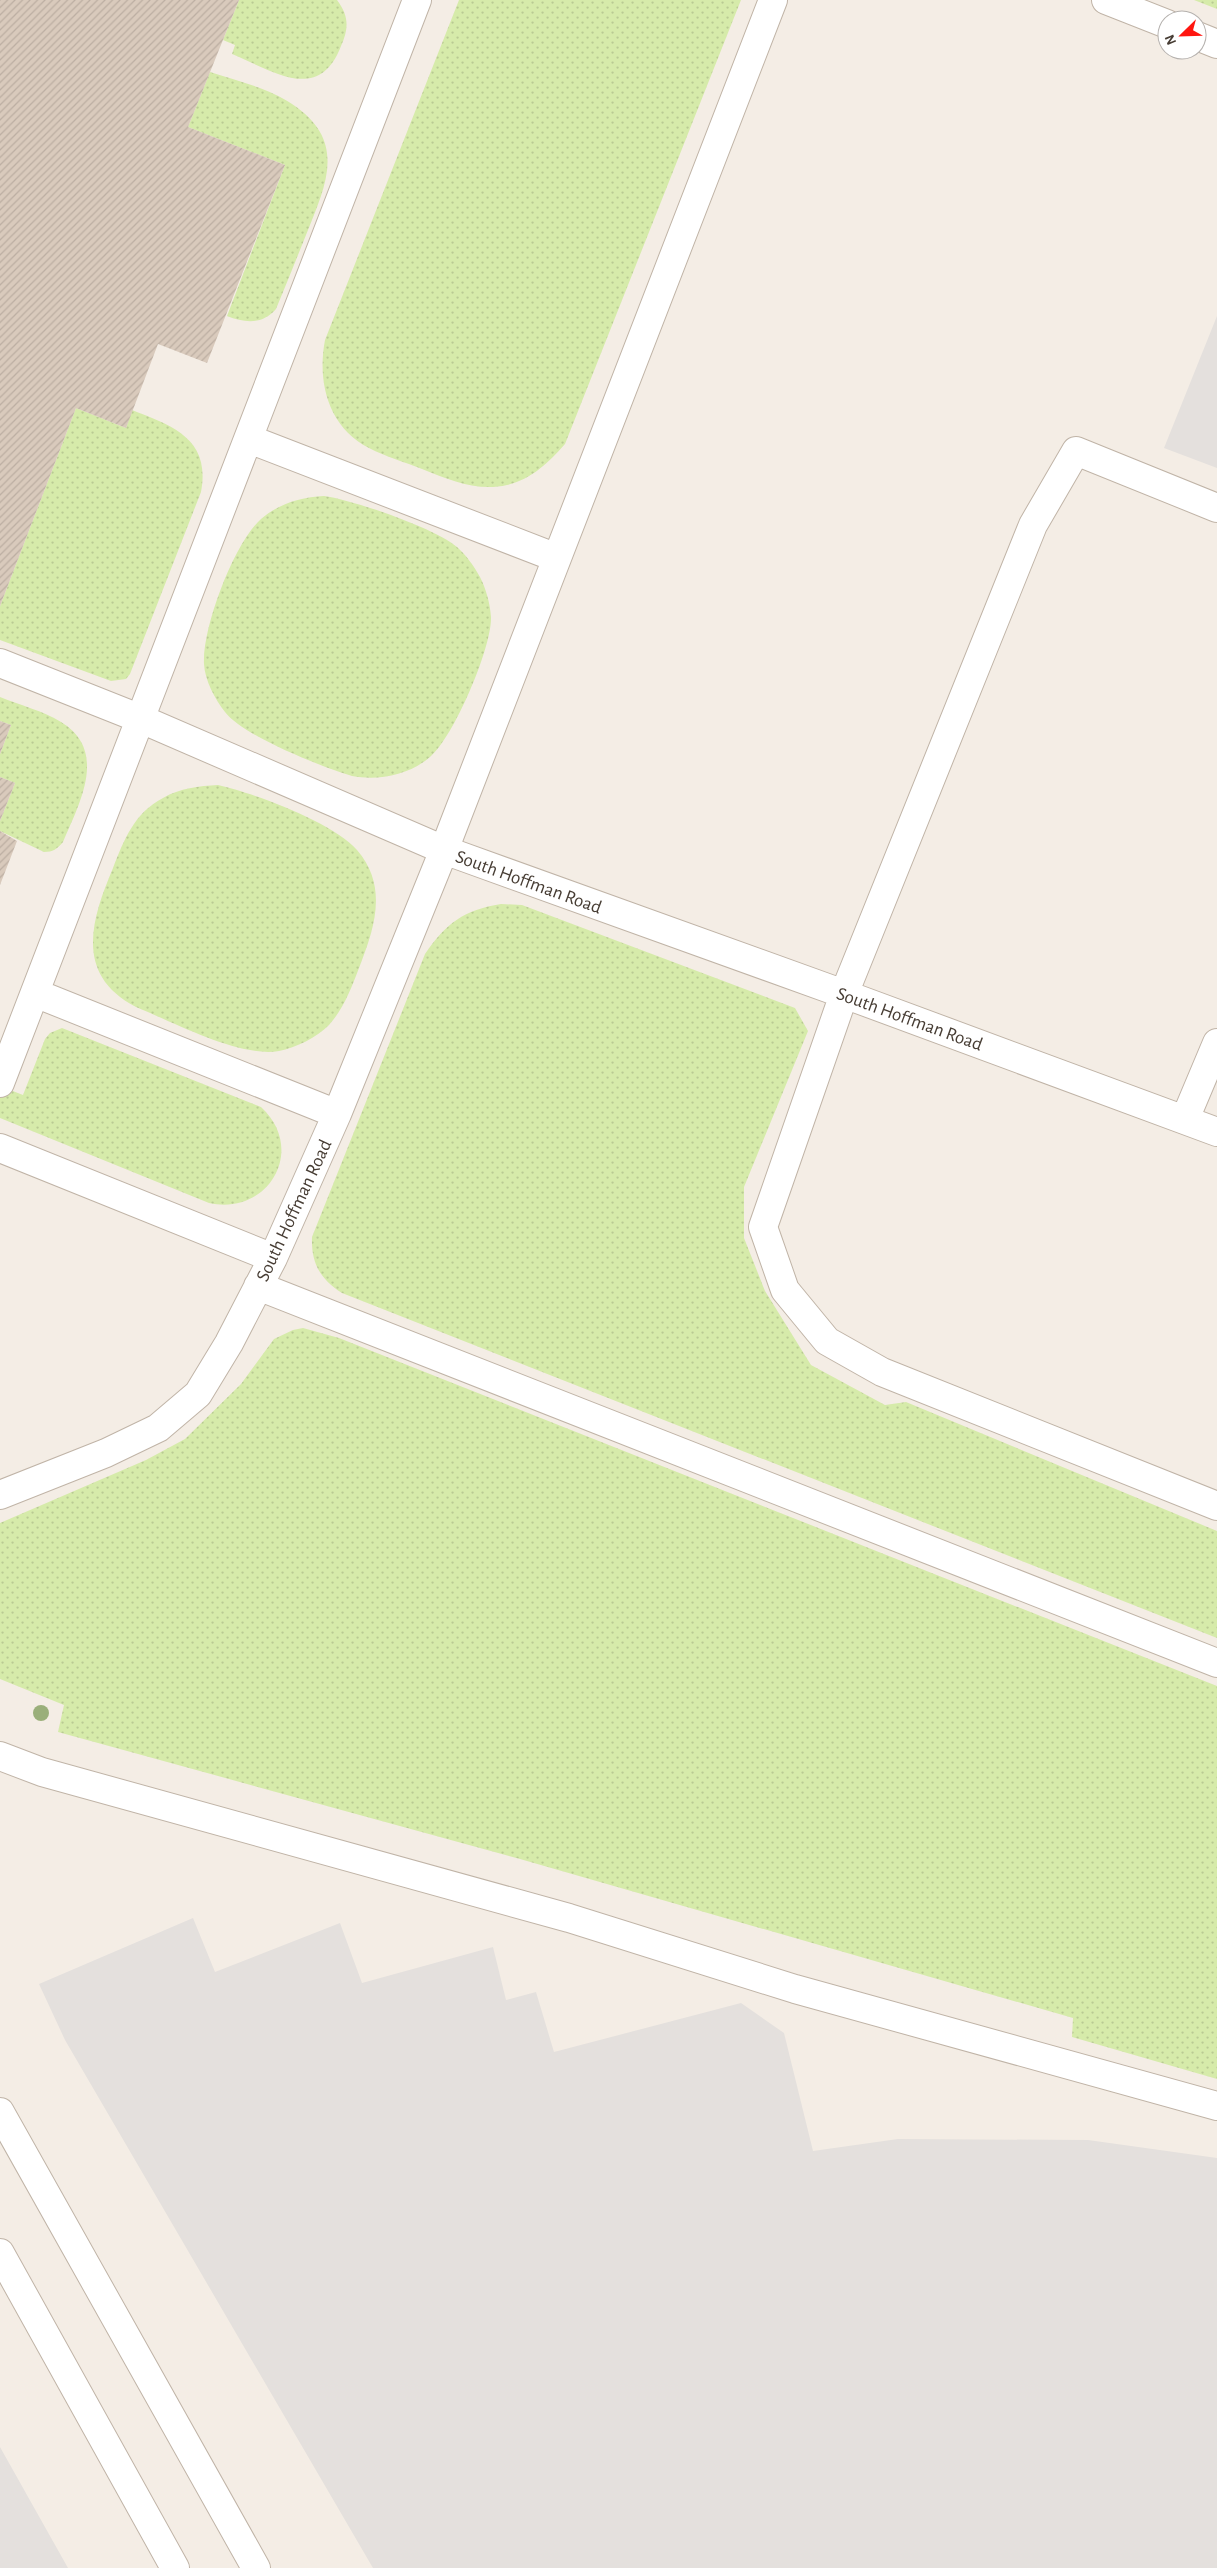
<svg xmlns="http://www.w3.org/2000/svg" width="1217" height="2568" font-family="'Alegreya Sans',sans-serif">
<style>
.green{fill:url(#green-dots)}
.parking{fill:#e4e0dd}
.building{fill:url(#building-hatch)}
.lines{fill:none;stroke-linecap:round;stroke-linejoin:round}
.minor-casing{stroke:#c0b4a7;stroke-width:30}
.minor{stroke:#fff;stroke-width:28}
.tree{fill:#9aaf7a}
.labels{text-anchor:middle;stroke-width:4;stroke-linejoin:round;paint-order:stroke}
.street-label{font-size:19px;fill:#473d34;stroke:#fff}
</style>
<defs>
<pattern id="green-dots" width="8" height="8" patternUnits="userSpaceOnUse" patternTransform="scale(1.25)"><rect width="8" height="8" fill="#d6ebaa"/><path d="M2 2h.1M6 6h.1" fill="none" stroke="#b9ca93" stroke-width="1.8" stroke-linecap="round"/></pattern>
<pattern id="building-hatch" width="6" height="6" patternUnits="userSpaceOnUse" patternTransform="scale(1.25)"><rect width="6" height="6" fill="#d9cabc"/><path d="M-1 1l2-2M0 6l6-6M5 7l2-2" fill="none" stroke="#bcaea2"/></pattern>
</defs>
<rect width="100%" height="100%" fill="#f4ede5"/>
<path class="green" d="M239 0H337C349 16 349 28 341 46 319 104 273 71 232 54L235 45 223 40Z
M459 0H741L565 444C548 463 532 479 507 485 478 492 449 480 422 469 405 462 386 457 369 448 328 427 317 382 325 340Z
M1194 0H1217V9Z
M210 72C237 81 269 88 292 104 348 141 326 185 306 235 296 260 286 285 276 309 262 325 245 323 227 316L285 165 188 127Z
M76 408 126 428 132 410C173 426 211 439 201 492L130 674 126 679 111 681 0 640V606Z
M324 496C353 500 435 528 457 547 466 555 474 566 480 577 486 589 490 603 491 617 492 647 454 737 430 757 409 775 379 781 352 776 322 767 243 736 225 712 215 699 205 681 204 664 202 628 234 543 261 519 278 504 301 497 324 496Z
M0 697C20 705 43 711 61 722 109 751 79 804 63 842 57 849 53 852 44 852L0 831V821L15 783 0 777V754L11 725 0 721Z
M218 785C254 793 334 823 357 850 389 887 374 929 359 968 351 989 344 1008 329 1025 317 1037 296 1048 279 1051 240 1058 173 1022 136 1007 74 975 91 920 113 868 124 840 134 813 163 798 180 788 199 786 218 785Z
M501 904 522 905 795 1008 808 1031 744 1187V1238L765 1291 811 1365 885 1405 906 1402 1217 1531V1638L342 1293C320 1279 311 1263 312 1237L425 954C446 923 464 910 501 904Z
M62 1028 261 1107C307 1149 269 1216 209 1203L0 1118V1086L23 1095 45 1039 50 1033Z
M303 1328 339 1338 1217 1686V2079L1072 2037 1073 2018 520 1859 58 1732 64 1705 0 1679V1523L146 1460 185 1439 241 1384 274 1339 293 1330Z"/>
<path class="parking" d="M1217 316V468L1164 448Z
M193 1918 215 1972 340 1923 362 1983 493 1947 506 2000 536 1992 554 2052 741 2003 784 2033 813 2151 898 2139 1088 2140 1217 2158V2568H373L65 2040 39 1984Z
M0 2447 68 2568H0Z"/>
<path class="building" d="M0 0H239L188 127 285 165 207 363 158 344 126 428 76 408 0 606Z
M0 721 11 725 0 754Z
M0 777 15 783 0 821Z
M0 831 17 841 0 885Z"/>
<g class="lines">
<g class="minor-casing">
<path id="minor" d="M1106 0 1167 24
M1197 36 1217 44
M249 439 557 558
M1217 508 1076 451 1033 525 844 994 763 1227 785 1290 827 1341 882 1372 1217 1506
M0 663 141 719 444 850 773 0
M35 993 337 1114
M0 1083 417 0
M1185 1119 1217 1043
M0 1148 273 1258
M258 1286 1217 1663
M0 1495 106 1453 158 1428 198 1394 229 1343 273 1258 337 1114 444 850 844 994 1217 1132
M0 1756 42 1772 569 1918 795 1989 1217 2106
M0 2112 256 2568
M0 2253 175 2568"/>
</g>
<use href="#minor" class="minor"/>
</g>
<circle class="tree" cx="41" cy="1713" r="8"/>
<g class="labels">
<g class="street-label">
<text transform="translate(529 881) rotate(20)" y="7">South Hoffman Road</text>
<text transform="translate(910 1018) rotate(20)" y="7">South Hoffman Road</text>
<text transform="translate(293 1210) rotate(-65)" y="7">South Hoffman Road</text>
</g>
</g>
<g transform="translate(1182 35) rotate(247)"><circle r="24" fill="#ffffff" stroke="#b5b1ae"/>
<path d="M0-4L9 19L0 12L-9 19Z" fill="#ff1610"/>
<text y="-8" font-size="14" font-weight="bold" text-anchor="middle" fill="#473d34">N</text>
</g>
</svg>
